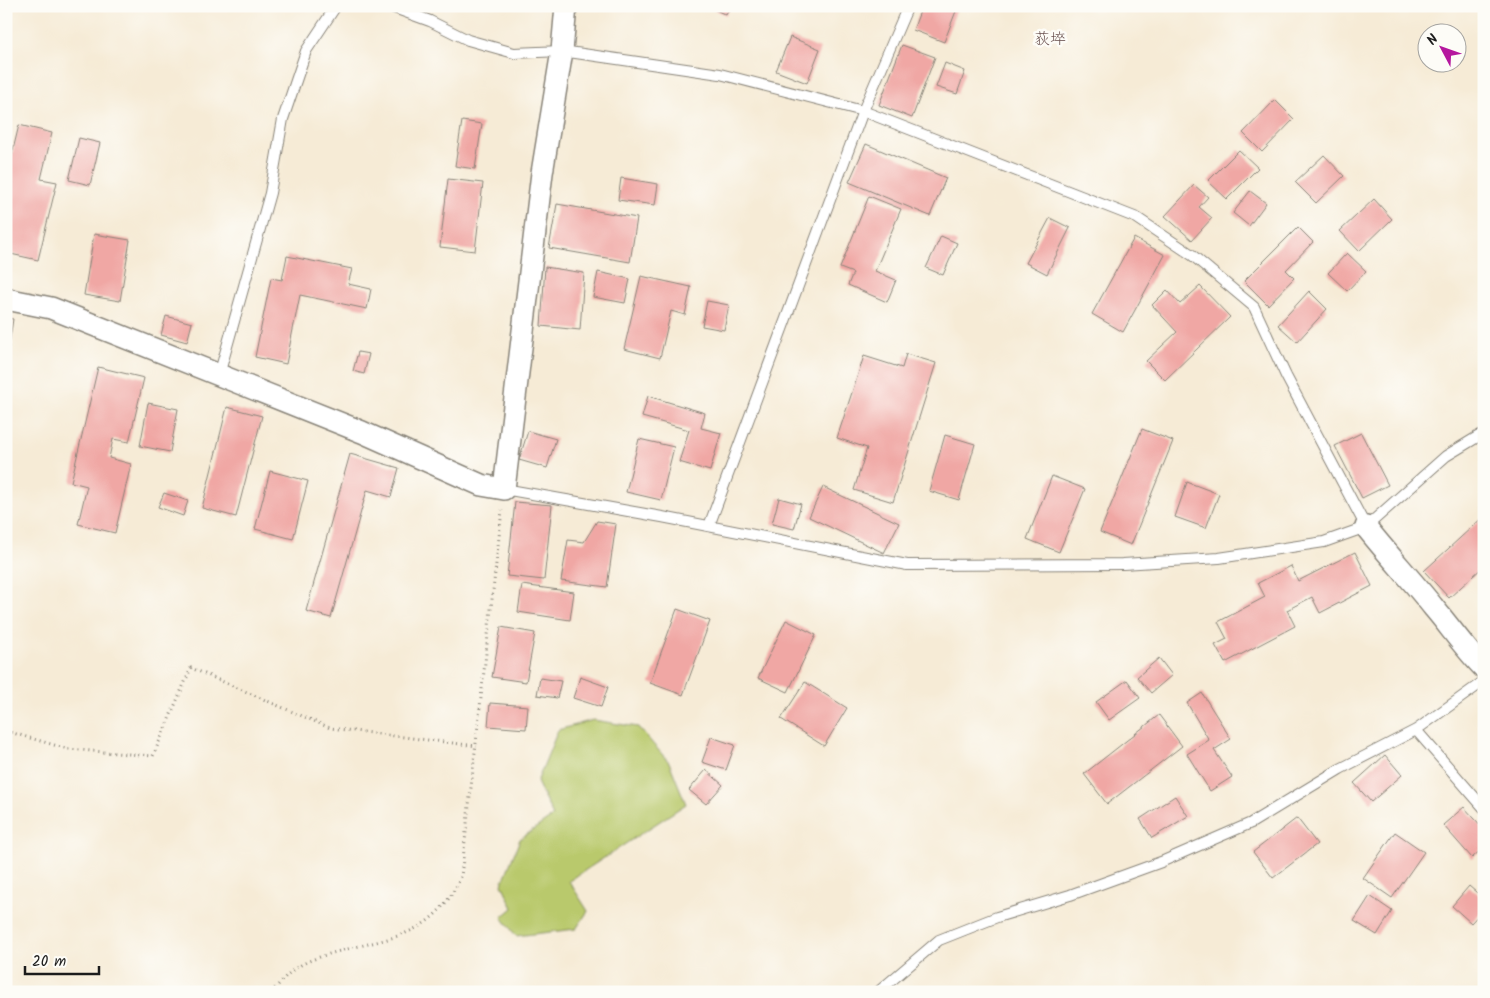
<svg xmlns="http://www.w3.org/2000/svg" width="1490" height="998" font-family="Kalam,'Klee One',sans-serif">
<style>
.green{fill:#b9c96c;stroke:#6a7244}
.building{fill:#f0a7a4}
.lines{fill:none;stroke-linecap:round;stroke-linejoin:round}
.service-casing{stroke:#898479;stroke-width:12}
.minor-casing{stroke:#898479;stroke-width:24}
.path{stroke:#898479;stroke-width:3;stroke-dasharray:1 4;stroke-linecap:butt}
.service{stroke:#fff;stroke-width:10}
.minor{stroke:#fff;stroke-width:21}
.labels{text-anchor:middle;stroke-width:5;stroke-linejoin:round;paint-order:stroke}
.quarter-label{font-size:16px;fill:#664d4c;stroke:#fdfcf7}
</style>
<rect width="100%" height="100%" fill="#fdfcf7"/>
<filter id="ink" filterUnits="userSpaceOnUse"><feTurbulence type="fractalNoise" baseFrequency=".02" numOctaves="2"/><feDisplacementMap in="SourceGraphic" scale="10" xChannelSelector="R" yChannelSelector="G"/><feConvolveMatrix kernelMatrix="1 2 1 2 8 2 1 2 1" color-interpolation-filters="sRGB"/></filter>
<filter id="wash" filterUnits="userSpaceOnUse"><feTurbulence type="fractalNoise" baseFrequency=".0096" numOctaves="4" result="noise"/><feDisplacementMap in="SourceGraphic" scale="20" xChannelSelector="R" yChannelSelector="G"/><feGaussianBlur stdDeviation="1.12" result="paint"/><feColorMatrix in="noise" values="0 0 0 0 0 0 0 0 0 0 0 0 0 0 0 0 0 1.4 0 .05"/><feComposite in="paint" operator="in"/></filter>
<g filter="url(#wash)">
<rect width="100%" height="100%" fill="#f6ebd6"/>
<path class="green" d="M593 720 638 727 669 762 686 804 569 881 588 911 576 929 516 936 502 917 513 908 502 884 520 839 553 816 537 782 558 730Z"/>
<g id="blocks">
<path class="building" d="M708 6H731L726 15Z
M922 6H958L944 42 913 30Z
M790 37 820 49 807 83 776 71Z
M902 45 935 57 912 118 879 105Z
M945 63 965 71 957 94 936 87Z
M1275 100 1294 119 1262 152 1243 133Z
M462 121 482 124 475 169 455 166Z
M19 125 52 133 41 179 57 182 38 260 6 253V179Z
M79 138 100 143 90 185 69 180Z
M866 144 946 178 930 216 849 182Z
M1239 150 1258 168 1227 199 1208 181Z
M1324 155 1344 176 1316 203 1295 182Z
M621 178 658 184 655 205 618 200Z
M448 179 483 183 475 251 440 247Z
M1194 185 1208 197 1199 207 1212 218 1192 240 1165 216Z
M1250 191 1266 203 1249 226 1233 213Z
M869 196 901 209 875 271 896 280 887 302 848 285 853 273 840 268Z
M1374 199 1392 219 1359 251 1340 231Z
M557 204 637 218 630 262 549 248Z
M1050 218 1070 228 1047 274 1026 263Z
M1298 227 1313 242 1286 270 1294 278 1268 305 1244 281Z
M94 234 130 240 120 301 84 295Z
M941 236 957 243 943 275 926 268Z
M1134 238 1165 255 1123 332 1092 314Z
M1347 253 1366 271 1347 291 1328 273Z
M287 256 352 269 348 284 371 289 367 309 300 295 286 364 255 357 271 278 282 280Z
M545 267 584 273 580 330 541 326Z
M598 272 630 279 625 303 593 297Z
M641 276 691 287 685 315 671 311 660 358 624 349Z
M1200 286 1230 317 1165 380 1146 361 1177 332 1152 305 1167 290 1180 304Z
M1309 291 1327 309 1297 342 1278 325Z
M707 301 729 305 724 330 702 326Z
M166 316 192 323 187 342 161 335Z
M6 318 13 319 7 358H6Z
M358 352 369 354 364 374 353 371Z
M906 354 936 363 893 502 854 490 867 448 837 438 864 356 902 368Z
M98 367 144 378 129 442 113 439 109 458 131 464 115 533 78 524 87 486 71 482Z
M648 396 705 413 701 428 721 433 710 471 679 462 689 430 642 417Z
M148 403 178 409 170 452 140 446Z
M227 407 262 416 236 517 202 508Z
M1142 429 1173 441 1131 545 1100 532Z
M528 431 556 439 547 468 519 460Z
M1361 433 1388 485 1362 498 1335 446Z
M945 435 975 444 959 500 929 491Z
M639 439 674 447 661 500 626 492Z
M350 454 399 468 391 497 367 490 331 618 306 611Z
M270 471 308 481 293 539 255 529Z
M1052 476 1085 489 1059 552 1027 539Z
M1187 482 1219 494 1206 528 1175 517Z
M823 487 899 523 884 553 809 517Z
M164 493 188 501 183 516 158 507Z
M779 498 801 504 794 529 772 524Z
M515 502 552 505 544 580 507 576Z
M1484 516V566L1449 598 1424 571Z
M597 521 616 524 607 587 561 581 568 540 584 542Z
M1355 552 1372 586 1320 613 1312 597 1287 610 1295 626 1225 663 1215 645 1227 639 1218 622 1265 597 1258 583 1291 566 1298 581Z
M522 585 574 592 570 620 518 612Z
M677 609 710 621 683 695 650 683Z
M786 620 816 635 788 692 758 678Z
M501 627 535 633 526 682 492 677Z
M1159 658 1172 675 1151 693 1137 677Z
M580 677 608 687 601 707 573 698Z
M540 678 561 681 557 698 537 695Z
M1127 680 1140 698 1109 720 1096 702Z
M805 682 847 708 824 746 781 719Z
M1202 693 1231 739 1214 750 1232 777 1210 791 1187 754 1209 740 1187 703Z
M490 703 528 706 526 729 488 726Z
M1159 715 1182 746 1107 804 1084 774Z
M711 737 735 745 726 770 702 762Z
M1385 755 1402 775 1371 802 1354 783Z
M706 770 723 785 706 804 689 790Z
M1175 796 1188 816 1152 838 1140 819Z
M1464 807 1484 829V847L1472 858 1443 825Z
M1297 818 1317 844 1273 878 1253 852Z
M1395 832 1424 852 1392 898 1363 878Z
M1469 886 1484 899V909L1471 923 1452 906Z
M1370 896 1392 911 1377 935 1354 921Z"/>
</g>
</g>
<g filter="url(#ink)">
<use href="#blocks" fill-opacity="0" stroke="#898479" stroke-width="1"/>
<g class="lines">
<g class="service-casing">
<path id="service" d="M389 6 430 21 468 40 514 53 562 51 720 74 863 111 1137 218 1192 255 1254 307 1286 376 1366 527
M219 375 270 193 283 119 306 51 336 6
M504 489 662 517 907 565 1123 564 1219 558 1324 542 1366 527 1446 456 1484 433
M709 526 863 111 908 6
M1416 730 1484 808
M878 992 939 940 997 917 1070 895 1161 862 1251 823 1340 769 1416 730 1484 681"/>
</g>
<g class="minor-casing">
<path id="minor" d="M6 299 51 308 362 432 481 485 504 489 542 173 562 51 566 6
M1366 527C1388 555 1412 580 1434 608 1451 628 1465 649 1484 668"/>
</g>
<path class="path" d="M6 731 68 749 153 756 191 668 330 728 477 746
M271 992C279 985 285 976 293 970 305 961 322 956 336 952 394 936 432 938 461 877L502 510"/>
<use href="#service" class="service"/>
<use href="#minor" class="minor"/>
</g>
</g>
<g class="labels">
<g class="quarter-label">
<text x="1050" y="44">荻埣</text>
</g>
</g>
<rect width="1490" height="998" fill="none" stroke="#fdfcf7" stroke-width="25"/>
<g transform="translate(1442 48) rotate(311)"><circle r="24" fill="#fdfcf7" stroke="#a3a29f"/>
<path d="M0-4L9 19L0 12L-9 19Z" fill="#b5179e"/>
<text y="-8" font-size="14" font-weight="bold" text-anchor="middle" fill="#1c1c1c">N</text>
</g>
<path d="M25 966v8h74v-8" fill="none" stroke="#1c1c1c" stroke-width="2.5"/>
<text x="32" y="966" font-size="15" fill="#1c1c1c" stroke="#fdfcf7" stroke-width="4" paint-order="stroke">20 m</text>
</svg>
